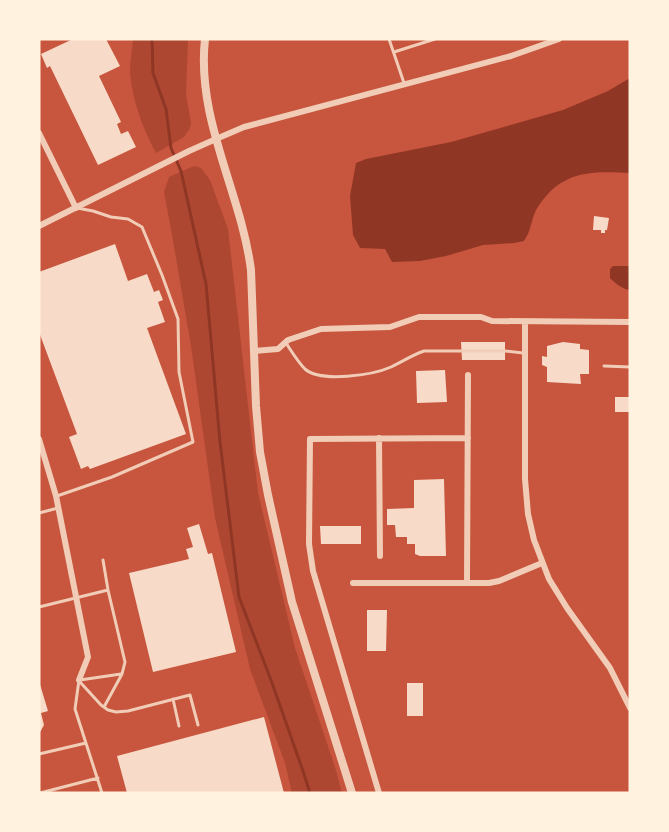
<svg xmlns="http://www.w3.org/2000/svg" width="669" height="832" font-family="'Sofia Sans Condensed',sans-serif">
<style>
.green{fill:#ae4732}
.water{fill:#8f3625}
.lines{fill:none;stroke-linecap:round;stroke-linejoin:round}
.stream{stroke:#8f3625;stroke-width:3}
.building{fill:#f7dbc8}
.service{stroke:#f1ccb7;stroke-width:3}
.minor{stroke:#f1ccb7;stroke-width:6}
.tertiary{stroke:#f1ccb7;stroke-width:8}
</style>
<rect width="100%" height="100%" fill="#c8553d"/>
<path class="green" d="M133 39H188L186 94 191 123 190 128 184 137 156 153C143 129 132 100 130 72 130 61 132 50 133 39Z
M194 166 201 168 210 180 228 229 258 493 295 648 335 767 342 793H292L285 763 250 669 215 518 191 346 171 229 164 192 169 177Z"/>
<path class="water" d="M630 78V173C588 171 560 171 536 210 533 216 532 222 530 228 529 233 526 237 524 241L514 243 483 245 446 256 420 261 392 262 385 249 360 248 353 235 350 196 356 163 366 159 451 142 563 110 608 91Z
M613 266H630V290C622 289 615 283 610 278V269Z"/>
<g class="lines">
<path class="stream" d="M152 39 153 73 166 109 171 148 181 171 206 284 220 442 239 597 271 680 303 771 310 793"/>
</g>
<path class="building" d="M73 39H106L120 66 99 76 121 122 117 124 121 134 128 131 136 147 98 165 50 66 47 68 41 54Z
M594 216 609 218 607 230H605V233H601V230H593Z
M115 244 128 281 147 274 154 292 159 290 163 300 158 302 165 322 147 328 186 434 90 469 88 466 81 469 69 437 77 434 39 332V272Z
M461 342H505V360H462Z
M563 342 580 344V349L589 350V374H580L581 384 547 382V367L542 365V356L547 357V346Z
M445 370 447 402 417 403 416 371Z
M615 397H630V412H615Z
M444 479 446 556H420L415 554V544H407V537H396L395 525H387V509L414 508V480Z
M199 524 208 554 212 553 236 652 153 672 129 573 189 559 186 549 193 547 187 528Z
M320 526H361V544H321Z
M367 610H387L386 651H367Z
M39 681 48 711 41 713 44 725 39 734Z
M407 683H423V716H407Z
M264 717 284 793H127L117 756Z"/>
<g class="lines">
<path class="service" d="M389 39 404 83
M394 52 435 39
M286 343C292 352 298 362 305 369 321 383 373 375 391 367 402 362 412 355 424 351H505L523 353
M604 366 630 367
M57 496 112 477 193 442 179 372 178 319 162 275 142 227 128 219 111 217 93 211 77 208
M39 513 58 508
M103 560 108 590
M39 607 108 590 125 662 122 674 104 707
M79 680 75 709 102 793
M80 680 121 674
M80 682 101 705 108 710 116 712 128 711 190 695 198 725
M173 699 179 726
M39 754 86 743
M40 793 98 778"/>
<path class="minor" d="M39 133 76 208
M39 226 189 151 216 139 244 127 511 56 559 39
M525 322V479L528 514 534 540 549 579 567 608 610 668 630 708
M253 351 278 349 288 340 321 329 390 327 419 317H481L492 321 630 322
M379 438 380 556
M39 439 56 496 88 657 79 680
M353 583H489L499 581 542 563
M467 583 468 375
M379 793 313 571 309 544 310 439 468 438"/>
<path class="tertiary" d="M205 39C196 120 241 192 251 270L256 406 260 452 268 495 292 602 352 793"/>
</g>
<rect width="669" height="832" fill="none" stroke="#fff3e0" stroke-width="81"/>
</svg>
